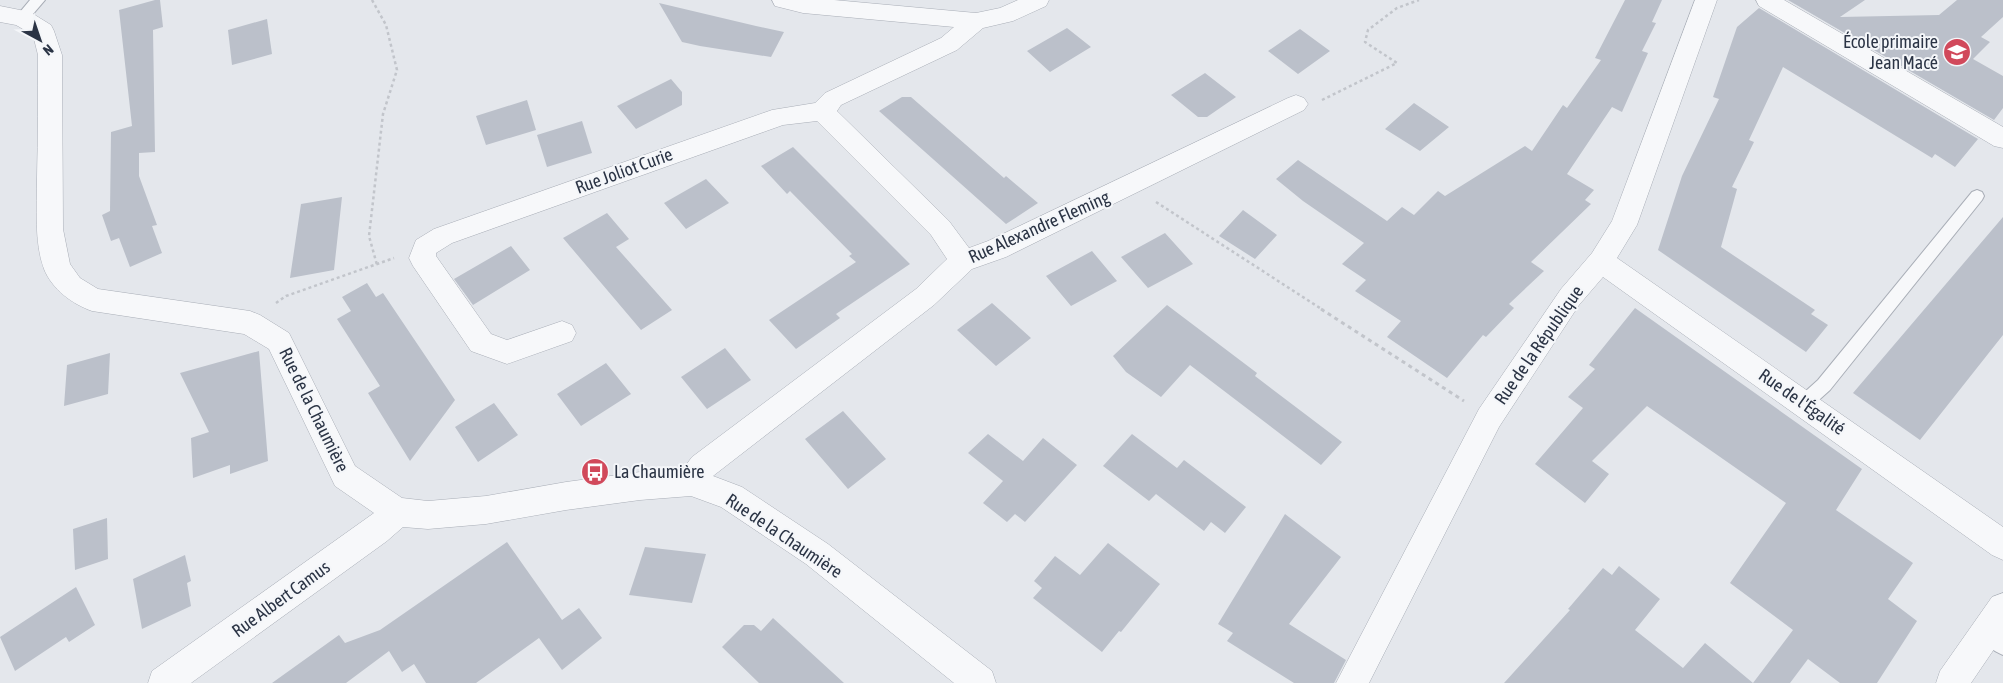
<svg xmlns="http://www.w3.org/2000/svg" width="2003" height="683" font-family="'Asap Condensed',sans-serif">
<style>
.building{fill:#bbc0ca}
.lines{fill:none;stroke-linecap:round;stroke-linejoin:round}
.lane-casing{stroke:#a9aeb7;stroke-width:2}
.street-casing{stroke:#a9aeb7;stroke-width:1}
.path-far1{stroke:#c2c5cb;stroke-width:2.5;stroke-dasharray:3 3;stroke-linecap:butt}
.path{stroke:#c2c5cb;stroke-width:3;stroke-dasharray:4 4;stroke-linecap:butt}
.lane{fill:#f7f8fa;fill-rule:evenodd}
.street{fill:#f7f8fa;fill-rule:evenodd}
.labels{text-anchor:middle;stroke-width:4;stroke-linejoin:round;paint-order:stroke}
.poi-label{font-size:18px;fill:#2b3445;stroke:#f4f6f9;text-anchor:end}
.street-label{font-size:18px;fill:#2b3445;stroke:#f4f6f9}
</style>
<rect width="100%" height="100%" fill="#e4e7ec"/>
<path class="building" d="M155 0H160L163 27 153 30 155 152 139 153V176L157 225 152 226 162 253 130 267 119 238 111 241 102 215 110 211 111 132 132 126 119 10Z
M1625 0H1662L1652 22 1656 23 1642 51 1648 53 1622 112 1612 107 1567 174 1594 190 1585 200 1591 204 1531 262 1544 271 1509 304 1514 308 1486 337 1483 335 1447 378 1387 337 1401 321 1355 291 1366 280 1342 264 1364 243 1303 201 1276 179 1298 160 1387 221 1402 207 1414 215 1438 191 1445 196 1525 146 1532 151 1563 105 1567 108 1601 60 1595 58Z
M1788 0H1865L1840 17 1939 15 1957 0H2003V17L1981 37 1990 42 1973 59 2003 76V108L1994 120Z
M659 3 756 26 784 32 771 57 700 46 682 42Z
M1759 8 1978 139 1955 167 1935 154 1932 158 1783 67 1749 140 1754 142 1732 187 1737 189 1721 247 1815 310 1811 314 1828 325 1806 352 1658 250 1682 176 1719 99 1713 97 1737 27Z
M267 19 272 54 232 65 228 30Z
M1067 28 1091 47 1050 72 1027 51Z
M1300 29 1330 51 1298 74 1268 51Z
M1205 73 1236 97 1207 117H1198L1171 95Z
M671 79 682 92V105L636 129 617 106Z
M902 97H911L1004 178 1006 176 1038 203 1006 224 879 111Z
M527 100 536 130 486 145 476 116Z
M1414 103 1449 127 1420 151 1385 129Z
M582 121 592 153 547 167 537 135Z
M793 147 910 264 836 314 840 318 796 349 769 320 856 262 849 256 852 254 790 191 787 194 761 166Z
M706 179 729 203 686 229 664 203Z
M342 197 334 270 290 278 301 204Z
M1243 210 1277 235 1255 259 1219 236Z
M607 213 629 239 616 247 672 310 641 330 563 238Z
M2003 217V335L1920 440 1853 393Z
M1165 233 1193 264 1148 288 1121 257Z
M511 246 530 270 473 305 454 279Z
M1092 251 1117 281 1071 306 1046 276Z
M367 283 376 297 383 293 455 400 410 461 368 393 380 386 337 319 351 311 342 297Z
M992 303 1031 338 996 366 957 330Z
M1167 305 1257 373 1255 376 1342 442 1321 465 1190 365 1161 397 1126 372 1113 356Z
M1635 308 1862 469 1836 510 1913 563 1888 599 1917 621 1877 683H1840L1808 659 1790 683H1504L1570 610 1568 609 1603 568 1612 575 1619 566 1660 599 1635 630 1683 668 1705 643 1753 683 1793 630 1730 583 1786 503 1647 406 1592 461 1609 474 1585 503 1535 464 1583 408 1568 397 1595 369 1589 365Z
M725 348 751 380 707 409 681 377Z
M259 351 268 461 230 474V465L193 478 191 438 209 432 180 373Z
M110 353 108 394 64 406 67 365Z
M606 363 631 394 581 426 557 394Z
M494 403 518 435 478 462 455 427Z
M843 411 886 459 848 489 805 439Z
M988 434 1023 461 1043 438 1077 465 1025 522 1015 514 1007 522 983 503 1003 481 968 453Z
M1132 434 1177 468 1184 460 1246 507 1225 533 1211 522 1204 531 1156 494 1149 501 1103 466Z
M1285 514 1341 557 1289 624 1346 660 1334 683H1294L1227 641 1233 633 1218 624Z
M107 518 108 559 75 570 73 529Z
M507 542 562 620 579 608 602 638 562 670 539 638 476 683H426L414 664 402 672 389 651 346 683H272L339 635 345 643 380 630Z
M1108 543 1160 584 1121 632 1119 631 1102 652 1033 598 1042 588 1034 581 1055 556 1080 575Z
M645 547 706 554 692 603 629 595Z
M185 555 191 581 187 583 191 606 142 629 133 579Z
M76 587 95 625 69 642 66 637 15 671 0 637Z
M773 618 844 683H759L722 647 744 625H754L761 631Z"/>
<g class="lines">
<g class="lane-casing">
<path id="lane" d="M30 0H45L27 21H17L15 18Z
M1977 190 1982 192 1984 196 1982 200 1830 390 1810 408 1804 410 1798 408 1796 403 1798 398 1818 380 1972 192Z
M1987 624 2003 634V655C1993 651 1982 643 1978 633L1980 626Z"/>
</g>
<g class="street-casing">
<path id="street" d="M772 0H834L976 13 1000 8 1018 0H1049L1046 6 1013 21 983 28 957 50 841 105 837 111 949 221 969 248 988 241 1288 98 1296 95 1304 98 1308 104 1304 110 1006 257 972 269 934 305 713 476 742 487 828 544 992 671 996 683H954L806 564 721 507 691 496 640 500 566 510 486 524 428 529 403 527 387 541 191 683H148L152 671 374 513 335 486 269 349 244 334 92 311C72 304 52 289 44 269 34 243 37 206 37 178 38 137 38 96 38 55L33 35 16 25 0 22V6L30 12 51 25 54 31 62 55 63 229 70 264 80 278 98 289 250 311 260 315 289 333 355 466 402 498 428 501 486 496 566 482 640 472 683 469 692 457 916 289 947 259 931 235 817 121 783 125 452 243 436 253V256L491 334 507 340 562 321 572 325 576 333 572 341 507 364 471 351 413 266 409 258 416 240 434 229 772 110 815 103 825 93 941 38 954 27 803 13 775 6Z
M1695 0H1717L1637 225 1617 258 2003 527V560L1992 555 1603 277 1579 305 1499 427 1369 683H1336L1479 409 1561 289 1592 253 1612 221Z
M1756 0H1784L2003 127V148L1994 146 1759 6Z
M2003 593V636L1971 683H1936L1940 671 1992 597Z"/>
</g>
<path class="path-far1" d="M372 0 386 25 397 70 383 114 369 236 377 265
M1322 100 1397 63 1365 42 1368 30 1397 8 1419 0
M1156 202 1323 310
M276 303 286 296 394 258"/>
<path class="path" d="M1321 309 1464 401"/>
<use href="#lane" class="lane"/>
<use href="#street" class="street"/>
</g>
<defs>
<g id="school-disc" transform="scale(1.4375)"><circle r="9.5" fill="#d1495b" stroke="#f4f6f9"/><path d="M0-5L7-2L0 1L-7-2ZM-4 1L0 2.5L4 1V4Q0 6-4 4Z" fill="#fff"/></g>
<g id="bus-disc" transform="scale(1.4375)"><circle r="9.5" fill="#d1495b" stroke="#f4f6f9"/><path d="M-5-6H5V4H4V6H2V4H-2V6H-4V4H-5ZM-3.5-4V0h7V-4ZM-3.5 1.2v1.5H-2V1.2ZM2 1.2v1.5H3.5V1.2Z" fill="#fff"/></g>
</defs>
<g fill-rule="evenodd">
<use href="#school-disc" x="1957" y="52"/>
<use href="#bus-disc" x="595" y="472"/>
</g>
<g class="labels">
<g class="poi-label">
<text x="1938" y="48">École primaire<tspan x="1938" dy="21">Jean Macé</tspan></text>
<text x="614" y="478" text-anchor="start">La Chaumière</text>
</g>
<g class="street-label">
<text transform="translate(624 171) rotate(-20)" y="6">Rue Joliot Curie</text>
<text transform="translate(1039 227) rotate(-24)" y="6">Rue Alexandre Fleming</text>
<text transform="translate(1539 345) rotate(-55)" y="6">Rue de la République</text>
<text transform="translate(1802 402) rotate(35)" y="6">Rue de l'Égalité</text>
<text transform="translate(314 410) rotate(64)" y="6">Rue de la Chaumière</text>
<text transform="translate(784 536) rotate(34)" y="6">Rue de la Chaumière</text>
<text transform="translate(281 599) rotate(-36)" y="6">Rue Albert Camus</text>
</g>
</g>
<g transform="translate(40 40) rotate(140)" stroke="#f4f6f9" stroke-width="4" paint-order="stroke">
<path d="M0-4L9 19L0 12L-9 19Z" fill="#2b3445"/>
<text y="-8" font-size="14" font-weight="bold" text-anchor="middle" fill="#2b3445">N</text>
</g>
</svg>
